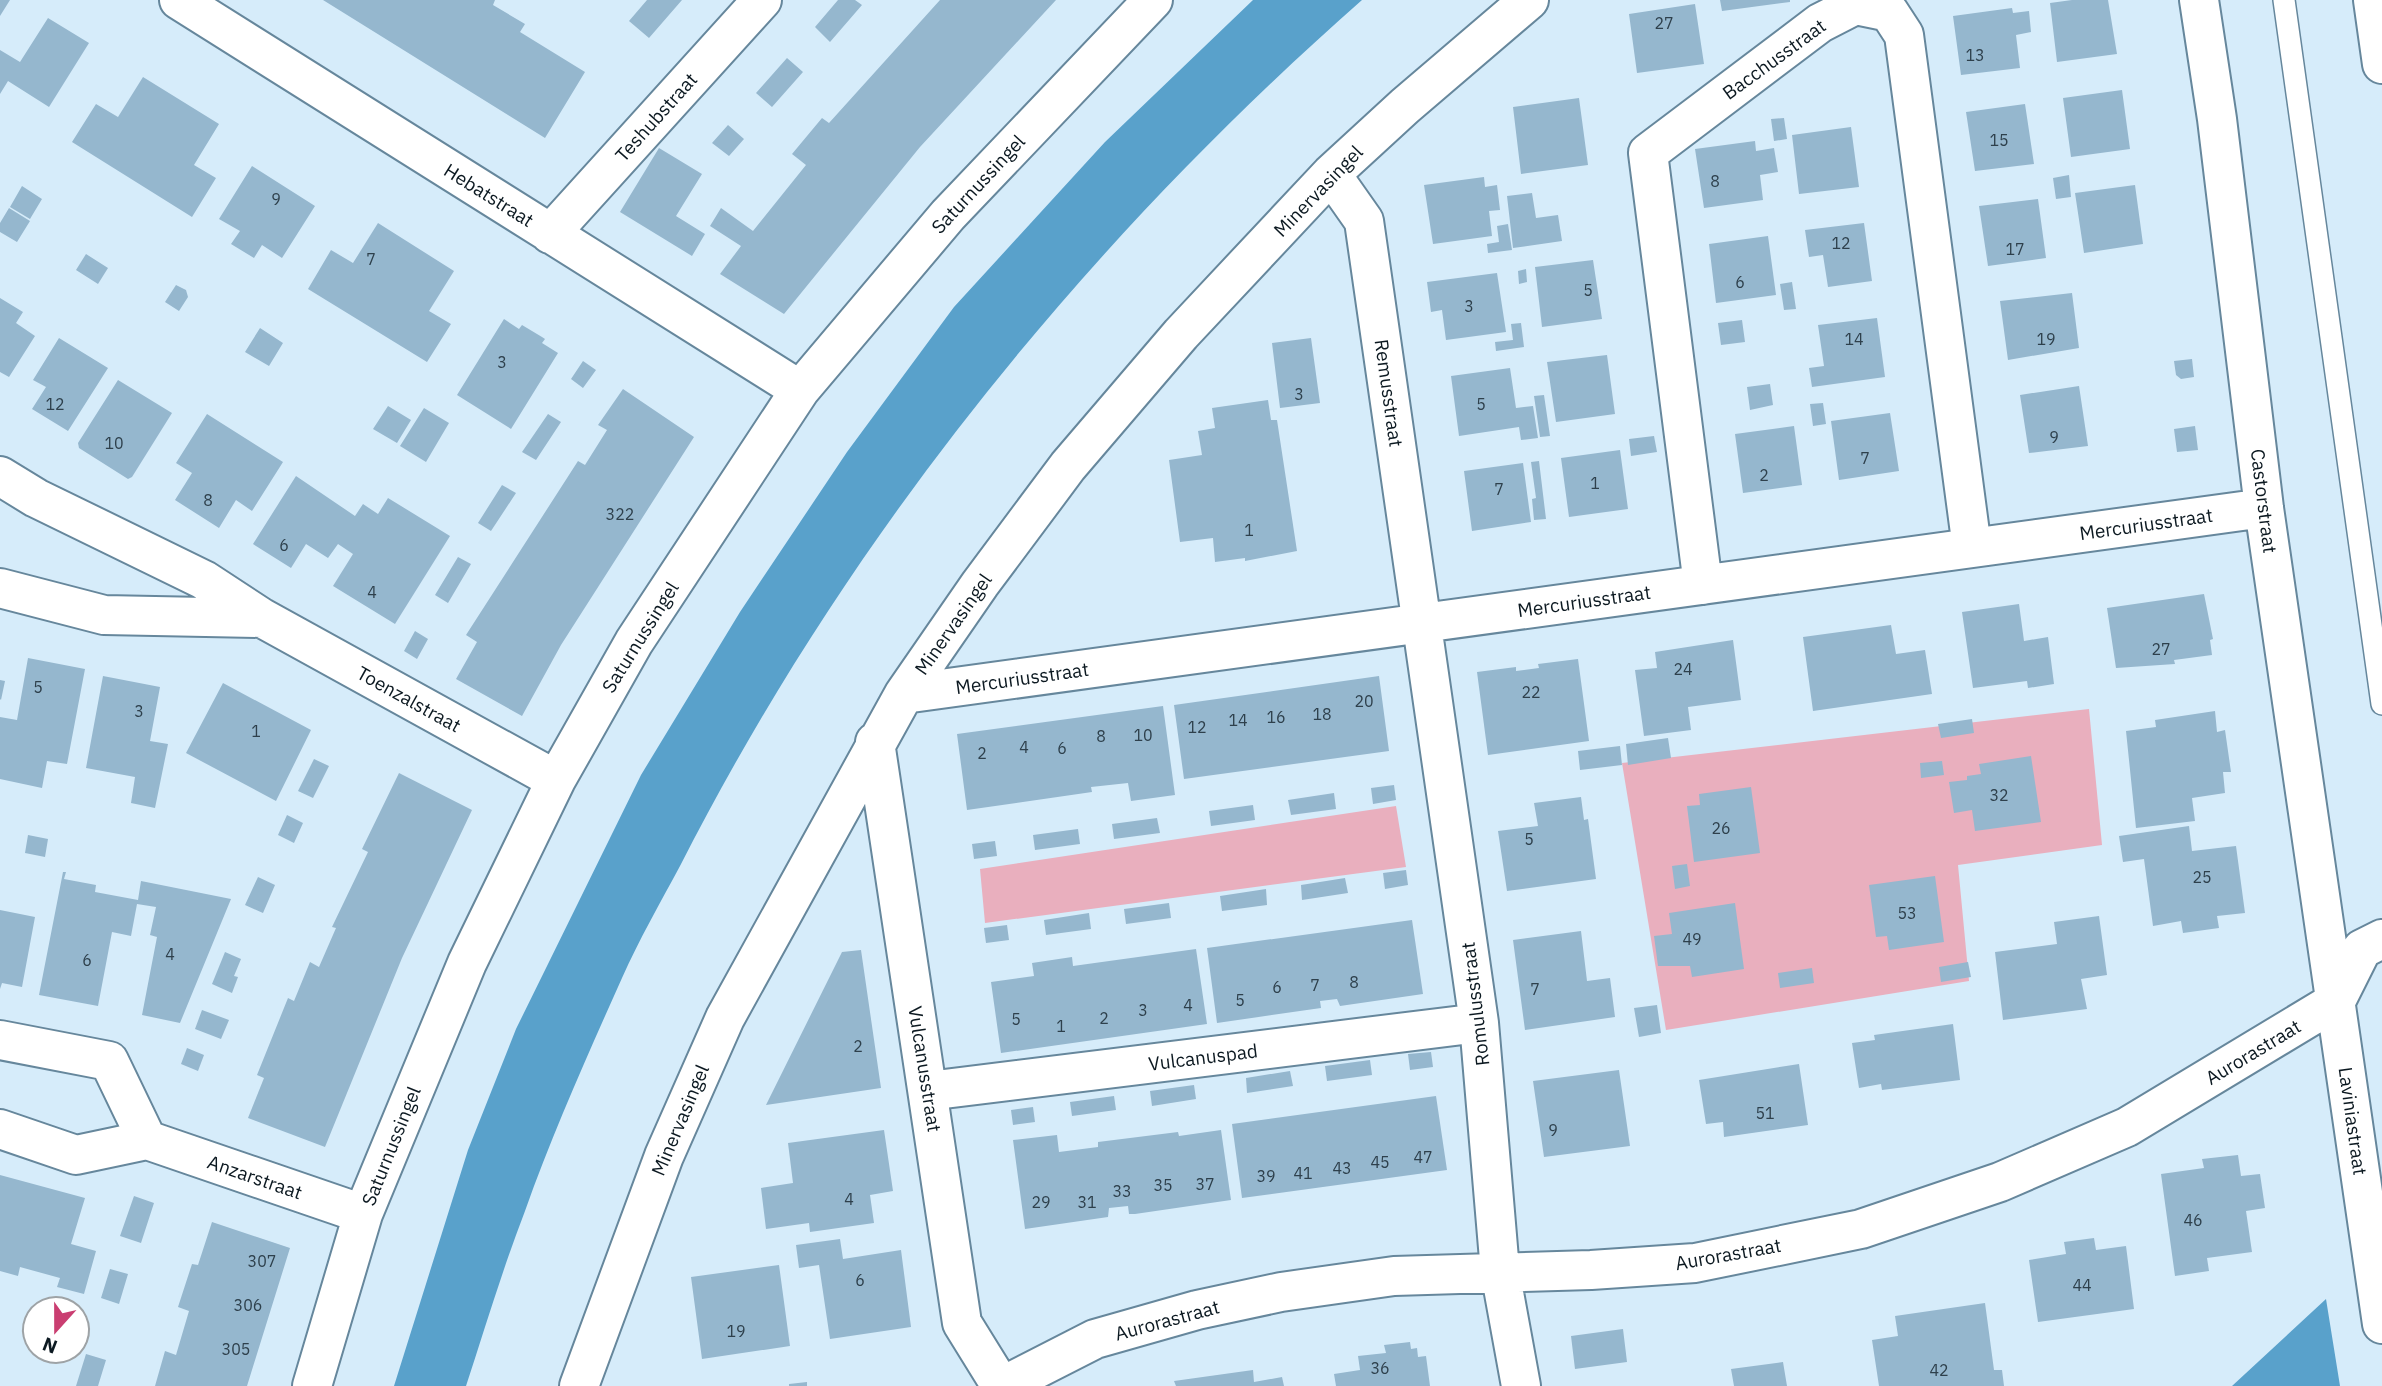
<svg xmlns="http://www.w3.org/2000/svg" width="2382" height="1386" font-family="'IBM Plex Sans',sans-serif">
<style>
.green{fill:#e9afbe}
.water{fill:#59a1cb}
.building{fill:#95b7ce}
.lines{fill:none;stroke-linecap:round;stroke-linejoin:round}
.lane-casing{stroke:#66879c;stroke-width:24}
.street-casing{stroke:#66879c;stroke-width:42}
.lane{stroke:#fff;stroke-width:21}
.street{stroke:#fff;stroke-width:38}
.labels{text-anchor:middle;stroke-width:7;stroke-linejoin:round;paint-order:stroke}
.number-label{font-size:16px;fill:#2e404c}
.street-label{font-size:19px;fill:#0c1921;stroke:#fff}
</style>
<rect width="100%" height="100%" fill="#d6ecfa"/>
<path class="green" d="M2089 709 2102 845 1958 865 1969 981 1666 1030 1622 763Z
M1396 806 1406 867 985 923 980 869Z"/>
<path class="water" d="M1253 0H1362C1084 245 848 536 680 866 660 903 639 940 622 978 588 1054 553 1132 525 1211 503 1268 485 1328 466 1386H394L468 1150 516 1029 641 775 740 612 847 452 954 307 1105 142Z
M2326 1299 2340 1386H2232Z"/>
<path class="building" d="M0 0H10L0 16Z
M323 0H495L493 5 525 24 520 32 585 72 545 138Z
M647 0H682L649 38 629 21Z
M838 0H855L862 5 830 42 815 27Z
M940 0H1056L920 147 784 314 720 274 741 246 710 226 721 208 753 231 806 165 792 154 822 118 829 123Z
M1720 0H1790V2L1722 11Z
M2072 0H2108L2117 54 2057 62 2050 3Z
M1695 4 1704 64 1637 73 1629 14Z
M2012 8 2013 13 2029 11 2031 32 2016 35 2020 68 1961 75 1953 16Z
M48 18 89 43 49 107 8 81 0 94V50L20 62Z
M787 58 803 72 772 107 756 93Z
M143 77 219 124 194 165 216 178 192 217 72 142 96 104 118 117Z
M2122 90 2130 149 2071 157 2063 98Z
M1579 98 1588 165 1521 174 1513 107Z
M2025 104 2034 164 1975 171 1966 112Z
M1784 118 1787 139 1774 141 1771 119Z
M728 125 744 139 729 156 712 143Z
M1851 127 1859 187 1799 194 1792 135Z
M1755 141 1756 151 1774 148 1778 172 1760 175 1763 200 1704 208 1695 149Z
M659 148 702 174 676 216 705 234 692 256 620 212Z
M252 166 315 206 282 258 262 245 254 258 231 244 240 231 219 219Z
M2069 175 2071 197 2056 199 2053 178Z
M1484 177 1485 187 1497 185 1500 210 1489 211 1492 236 1433 244 1424 185Z
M2135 185 2143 244 2084 253 2075 193Z
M22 186 42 199 30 219 10 207Z
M1532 193 1536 218 1558 215 1562 241 1513 248 1507 196Z
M2038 199 2046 258 1988 266 1979 206Z
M9 208 30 221 17 242 0 232V223Z
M378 223 454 271 429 311 451 324 427 362 308 289 331 250 353 263Z
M1864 223 1872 281 1828 287 1823 255 1809 257 1805 230Z
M1508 224 1512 250 1488 253 1487 244 1499 242 1497 226Z
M1768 236 1776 295 1716 303 1709 244Z
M86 254 108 268 98 284 76 270Z
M1593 260 1602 319 1542 327 1535 267Z
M1526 269 1527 282 1519 284 1518 271Z
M1497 273 1506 332 1446 340 1442 310 1431 312 1427 282Z
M1792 282 1796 309 1784 310 1780 284Z
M176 285 186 290 188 297 179 311 165 302Z
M2072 293 2079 348 2008 360 2000 301Z
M0 298 23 312 16 323 35 336 9 377 0 372Z
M1877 318 1885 377 1812 387 1809 368 1824 366 1818 325Z
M504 319 519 329 522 325 542 337 545 339 542 343 558 353 511 429 457 395Z
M1742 320 1745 342 1721 345 1718 323Z
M1521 323 1524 347 1496 351 1495 342 1513 340 1511 324Z
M260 328 283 343 269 366 245 352Z
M59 338 108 368 68 431 32 409 46 387 33 380Z
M1311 338 1320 403 1280 408 1272 343Z
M1607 355 1615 414 1556 422 1547 362Z
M2192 359 2194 377 2181 379 2176 375 2174 361Z
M583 361 596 370 583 388 571 379Z
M1510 368 1516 408 1533 406 1538 438 1521 440 1519 427 1459 436 1451 376Z
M118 380 172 413 132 477 128 479 79 448 78 443Z
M1770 384 1773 405 1750 410 1747 387Z
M2079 386 2088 446 2029 453 2020 395Z
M623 389 694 437 561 645 522 716 456 679 477 642 466 635 578 461 585 465 607 430 598 425Z
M1544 395 1550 436 1540 437 1534 396Z
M1268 400 1271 420H1277L1297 551 1245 561V558L1215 562 1213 538 1180 542 1169 460 1202 455 1198 431 1215 428 1212 408Z
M1823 403 1826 424 1813 426 1810 404Z
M388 406 411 420 397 443 373 429Z
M424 408 449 423 426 462 400 446Z
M1890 413 1899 471 1839 480 1831 421Z
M207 414 283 462 252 511 236 500 219 528 175 500 192 473 176 463Z
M548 414 561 422 536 460 522 452Z
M1794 426 1802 485 1743 493 1735 434Z
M2195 426 2198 450 2177 452 2174 429Z
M1654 436 1657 452 1631 456 1629 439Z
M1620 450 1628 509 1569 517 1561 458Z
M1539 461 1546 519 1534 520 1532 499 1536 498 1531 462Z
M1523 463 1531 522 1472 531 1464 471Z
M296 476 355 516 363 504 378 514 388 498 450 536 395 624 333 586 353 554 338 544 328 558 306 544 291 568 253 544Z
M502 485 516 493 491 531 478 523Z
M458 557 471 564 448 603 435 595Z
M2204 594 2213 639 2210 640 2212 655 2174 660 2175 664 2116 668 2107 608Z
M2019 604 2024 641 2048 637 2054 684 2028 688 2027 681 1973 688 1962 612Z
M1891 625 1896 654 1925 650 1932 694 1813 711 1803 637Z
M415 631 428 639 417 659 404 651Z
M1733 640 1741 700 1688 707 1691 730 1644 736 1635 670 1657 668 1655 652Z
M28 658 85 669 67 764 47 761 42 788 0 779V717L17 720Z
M1578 659 1589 741 1488 755 1477 672 1516 667V671L1539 668 1538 664Z
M103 676 160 687 150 741 168 744 155 808 131 803 135 777 86 768Z
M1379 676 1389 751 1184 779 1174 705Z
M0 680 5 681 1 700 0 699Z
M223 683 311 730 276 801 186 753Z
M1163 706 1175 795 1131 801 1128 783 1091 787 1092 792 967 810 957 734Z
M2215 711 2217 732 2225 730 2231 772H2223L2225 793 2192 798 2195 821 2136 828 2126 731 2156 727 2155 720Z
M1972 719 1974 733 1941 738 1938 724Z
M1668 738 1671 758 1628 765 1626 744Z
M1620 746 1622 765 1580 770 1578 751Z
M2031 756 2041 822 1975 831 1972 810 1954 813 1949 782 1967 780V776L1981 774 1979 764Z
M314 759 329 766 313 798 298 791Z
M1942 761 1944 775 1921 778 1920 763Z
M399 773 472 810 402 958 325 1147 248 1118 264 1078 257 1075 288 998 294 1001 310 962 319 967 336 928 332 927 368 852 362 849Z
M1394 785 1396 800 1373 804 1371 788Z
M1751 787 1760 853 1694 862 1687 806 1700 805 1699 794Z
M1334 793 1336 809 1291 815 1288 800Z
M1581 797 1584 820 1588 819 1596 879 1507 891 1498 831 1538 826 1534 803Z
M1253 805 1255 820 1211 826 1209 811Z
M287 815 303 823 294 843 278 835Z
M1157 818 1160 833 1114 839 1112 824Z
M2189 826 2192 851 2236 846 2245 913 2217 916 2219 928 2183 933 2181 921 2153 926 2144 859 2123 862 2119 836Z
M1078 829 1080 844 1035 850 1033 835Z
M28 835 48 839 45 857 25 853Z
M995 841 997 856 974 859 972 844Z
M1687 864 1690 886 1675 889 1672 866Z
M1406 870 1408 885 1385 889 1383 873Z
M63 872H66L64 879 96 885 95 892 138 900 141 881 231 899 180 1023 142 1015 157 937 150 935 156 907 137 904 131 936 112 932 98 1006 39 995Z
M1935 876 1944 942 1889 950 1887 936 1876 937 1869 885Z
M258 877 275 885 263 913 245 905Z
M1345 878 1348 893 1302 900 1301 885Z
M1266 889 1267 905 1222 911 1220 896Z
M1169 903 1171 918 1126 924 1124 909Z
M1735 903 1744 969 1692 977 1690 966H1658L1654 936 1672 934 1669 913Z
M0 910 35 917 22 987 2 983 0 989Z
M1089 913 1091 929 1046 935 1044 920Z
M2099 916 2107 975 2081 979 2087 1009 2003 1020 1995 952 2057 944 2054 922Z
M1412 920 1423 994 1340 1006 1337 999 1320 1001 1321 1008 1217 1023 1207 948Z
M1007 925 1009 940 986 943 984 928Z
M1581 931 1587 981 1610 978 1615 1017 1525 1030 1513 940Z
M1196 949 1207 1024 1001 1053 991 982 1034 976 1032 963 1072 957 1073 966Z
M861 950 881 1088 766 1105 842 952Z
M225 952 241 959 234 976 238 977 232 993 212 984Z
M1968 962 1971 977 1941 982 1939 967Z
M1812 968 1814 983 1780 988 1778 973Z
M1657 1005 1661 1033 1639 1037 1634 1008Z
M202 1010 229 1020 221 1039 195 1029Z
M1953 1024 1960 1080 1882 1090 1881 1084 1859 1088 1852 1043 1875 1040 1874 1035Z
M187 1048 204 1055 198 1071 181 1064Z
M1431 1052 1433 1067 1410 1070 1408 1054Z
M1370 1060 1372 1075 1327 1081 1325 1066Z
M1799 1064 1808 1125 1724 1137 1723 1122 1706 1124 1699 1080Z
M1619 1070 1630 1146 1544 1157 1533 1081Z
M1290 1071 1293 1086 1247 1093 1246 1078Z
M1194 1085 1196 1099 1152 1106 1150 1091Z
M1114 1096 1116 1110 1072 1116 1070 1102Z
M1436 1096 1447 1170 1242 1198 1232 1124Z
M1033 1107 1035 1122 1013 1125 1011 1110Z
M884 1130 893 1191 870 1195 874 1223 810 1232 809 1223 766 1229 761 1188 793 1183 788 1143Z
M1221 1130 1231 1200 1135 1214H1129L1128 1206 1109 1208 1108 1217 1025 1229 1013 1140 1057 1135 1059 1152 1098 1147V1142L1178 1132 1179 1136Z
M2238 1155 2241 1176 2260 1174 2265 1208 2246 1211 2252 1252 2207 1258 2209 1271 2175 1276 2161 1174 2204 1168 2202 1159Z
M0 1175 85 1198 71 1244 96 1251 84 1294 57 1287 60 1278 20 1267 18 1276 0 1271Z
M134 1196 154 1203 141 1243 120 1236Z
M212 1222 290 1248 247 1386H155L165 1351 176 1355 189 1311 178 1307 192 1264 198 1265Z
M2094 1238 2096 1250 2126 1246 2134 1309 2038 1322 2029 1260 2066 1254 2064 1242Z
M840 1239 843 1259 901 1250 911 1327 830 1339 819 1265 799 1268 796 1245Z
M779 1265 790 1346 702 1359 691 1277Z
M110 1269 128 1274 119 1304 101 1298Z
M1985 1303 1994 1370H2002L2004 1386H1879L1872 1340 1898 1336 1895 1316Z
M1623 1329 1627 1362 1575 1369 1571 1336Z
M1410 1342 1411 1349 1417 1348 1418 1357 1426 1356 1430 1386H1336L1334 1374 1360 1370 1358 1356 1386 1353 1384 1345Z
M86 1354 106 1360 98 1386H76Z
M1783 1362 1787 1386H1734L1731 1369Z
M1253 1370 1254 1382 1282 1377 1284 1386H1176L1174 1381Z
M807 1382V1386H789V1384Z"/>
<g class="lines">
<g class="lane-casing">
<path id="lane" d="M2284 0 2382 704"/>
</g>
<g class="street-casing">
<path id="street" d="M179 0 800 390
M2199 0 2217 119 2264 508 2382 1324
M2373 0 2382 64
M1331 174 1364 221 1479 1023 1500 1271 1521 1386
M550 234 762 0
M0 476 36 498 204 580 262 618 556 780
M1703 585 1648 153 1820 23 1855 5 1889 12 1904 35 1972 548
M0 588 104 615 262 618
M904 694 2264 508
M875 742 962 1323 1001 1386
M0 1040 109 1061 147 1140 363 1214
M928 1091 1479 1023
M0 1129 76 1155 147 1140
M312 1386 363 1214 467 963 556 780 634 642 800 390 948 215 1153 0
M579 1386 664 1156 725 1018 904 694 980 584 1068 466 1181 334 1331 174 1405 106 1529 0
M1003 1386 1095 1339 1197 1310 1281 1292 1394 1276 1591 1270 1695 1263 1861 1229 2000 1182 2127 1127 2336 1001 2362 949 2382 939"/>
</g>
<use href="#lane" class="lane"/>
<use href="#street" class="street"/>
</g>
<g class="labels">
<g class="number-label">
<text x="1664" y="29">27</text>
<text x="1975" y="61">13</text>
<text x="1999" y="146">15</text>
<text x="1715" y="187">8</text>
<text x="276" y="205">9</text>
<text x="1841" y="249">12</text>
<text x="2015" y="255">17</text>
<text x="371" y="265">7</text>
<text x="1740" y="288">6</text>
<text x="1588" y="296">5</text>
<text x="1469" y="312">3</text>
<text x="1854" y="345">14</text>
<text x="2046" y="345">19</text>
<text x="502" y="368">3</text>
<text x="1299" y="400">3</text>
<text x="55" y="410">12</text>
<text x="1481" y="410">5</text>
<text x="2054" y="443">9</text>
<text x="114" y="449">10</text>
<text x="1865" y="464">7</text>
<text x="1764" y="481">2</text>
<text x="1595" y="489">1</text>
<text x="1499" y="495">7</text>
<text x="208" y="506">8</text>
<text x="620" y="520">322</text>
<text x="1249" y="536">1</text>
<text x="284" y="551">6</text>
<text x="372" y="598">4</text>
<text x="2161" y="655">27</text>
<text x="1683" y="675">24</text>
<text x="38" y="693">5</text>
<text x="1531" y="698">22</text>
<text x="1364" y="707">20</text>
<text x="139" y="717">3</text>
<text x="1322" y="720">18</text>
<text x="1276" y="723">16</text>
<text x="1238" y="726">14</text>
<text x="1197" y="733">12</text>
<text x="256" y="737">1</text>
<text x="1143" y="741">10</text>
<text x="1101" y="742">8</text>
<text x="1024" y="753">4</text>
<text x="1062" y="754">6</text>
<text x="982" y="759">2</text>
<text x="1999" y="801">32</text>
<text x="1721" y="834">26</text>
<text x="1529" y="845">5</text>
<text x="2202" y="883">25</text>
<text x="1907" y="919">53</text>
<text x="1692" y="945">49</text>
<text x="170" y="960">4</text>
<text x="87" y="966">6</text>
<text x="1354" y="988">8</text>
<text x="1315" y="991">7</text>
<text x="1277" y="993">6</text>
<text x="1535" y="995">7</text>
<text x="1240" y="1006">5</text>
<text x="1188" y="1011">4</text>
<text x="1143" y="1016">3</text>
<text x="1104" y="1024">2</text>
<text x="1016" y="1025">5</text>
<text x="1061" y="1032">1</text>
<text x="858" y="1052">2</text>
<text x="1765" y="1119">51</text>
<text x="1553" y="1136">9</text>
<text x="1423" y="1163">47</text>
<text x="1380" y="1168">45</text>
<text x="1342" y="1174">43</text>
<text x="1303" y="1179">41</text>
<text x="1266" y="1182">39</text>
<text x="1205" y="1190">37</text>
<text x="1163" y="1191">35</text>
<text x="1122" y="1197">33</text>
<text x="849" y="1205">4</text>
<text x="1041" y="1208">29</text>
<text x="1087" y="1208">31</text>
<text x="2193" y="1226">46</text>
<text x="262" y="1267">307</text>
<text x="860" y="1286">6</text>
<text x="2082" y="1291">44</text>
<text x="248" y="1311">306</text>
<text x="736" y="1337">19</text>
<text x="236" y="1355">305</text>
<text x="1380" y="1374">36</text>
<text x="1939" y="1376">42</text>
</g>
<g class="street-label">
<text transform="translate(1774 59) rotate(-36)" y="7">Bacchusstraat</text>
<text transform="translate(656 117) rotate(-48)" y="7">Teshubstraat</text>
<text transform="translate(978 184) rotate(-47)" y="7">Saturnussingel</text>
<text transform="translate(1318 191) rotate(-46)" y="7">Minervasingel</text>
<text transform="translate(489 195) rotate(32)" y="7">Hebatstraat</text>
<text transform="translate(1389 393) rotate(82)" y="7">Remusstraat</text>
<text transform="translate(2264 501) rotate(83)" y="7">Castorstraat</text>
<text transform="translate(2146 524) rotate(-8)" y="7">Mercuriusstraat</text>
<text transform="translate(1584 601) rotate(-8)" y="7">Mercuriusstraat</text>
<text transform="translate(953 624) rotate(-55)" y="7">Minervasingel</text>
<text transform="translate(640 637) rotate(-58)" y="7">Saturnussingel</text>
<text transform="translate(1022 678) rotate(-8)" y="7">Mercuriusstraat</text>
<text transform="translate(409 699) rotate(29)" y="7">Toenzalstraat</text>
<text transform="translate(1475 1004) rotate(-97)" y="7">Romulusstraat</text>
<text transform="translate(2253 1052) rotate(-31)" y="7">Aurorastraat</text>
<text transform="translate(1203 1057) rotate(-7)" y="7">Vulcanuspad</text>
<text transform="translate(925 1069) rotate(81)" y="7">Vulcanusstraat</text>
<text transform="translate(680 1120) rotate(-67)" y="7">Minervasingel</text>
<text transform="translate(2353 1121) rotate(82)" y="7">Laviniastraat</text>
<text transform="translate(391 1146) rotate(-68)" y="7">Saturnussingel</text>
<text transform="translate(255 1177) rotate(19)" y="7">Anzarstraat</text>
<text transform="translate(1728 1254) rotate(-10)" y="7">Aurorastraat</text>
<text transform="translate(1167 1320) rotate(-15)" y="7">Aurorastraat</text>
</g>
</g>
<g transform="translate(56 1330) rotate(201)"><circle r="33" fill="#ffffff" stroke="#9ea3a6" stroke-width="2"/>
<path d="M0-5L12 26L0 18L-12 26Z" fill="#ca3e71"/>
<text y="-10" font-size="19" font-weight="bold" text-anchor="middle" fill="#0c1921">N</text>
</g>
</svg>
